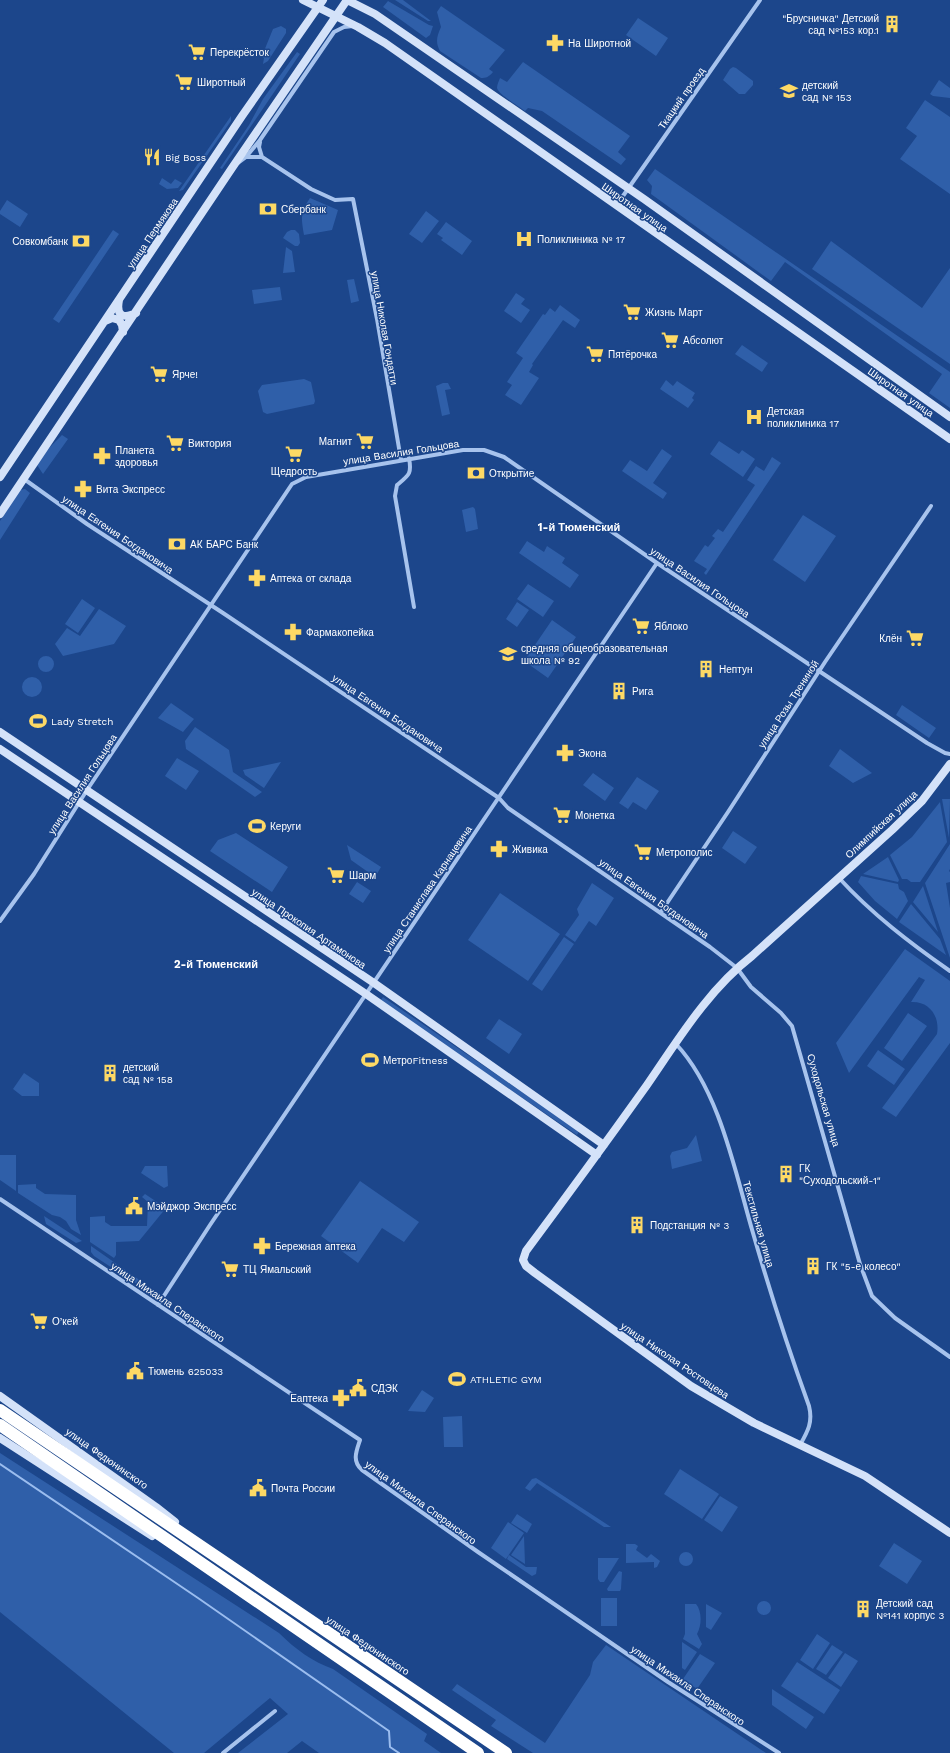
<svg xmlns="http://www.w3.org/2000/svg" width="950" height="1753" font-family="'Work Sans',sans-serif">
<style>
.green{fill:#2f5fa9}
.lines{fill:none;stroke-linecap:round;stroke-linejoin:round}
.stream{stroke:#9bbdef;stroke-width:2}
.street{stroke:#a7c3ed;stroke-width:4}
.secondary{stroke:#d4e2f9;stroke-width:8}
.highway{stroke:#fff;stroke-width:12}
.labels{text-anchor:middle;stroke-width:3;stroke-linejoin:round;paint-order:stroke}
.poi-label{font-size:10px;fill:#fff;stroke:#1c468b;text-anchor:start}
.street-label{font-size:10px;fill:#fff;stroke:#1c468b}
.neighbourhood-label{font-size:11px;font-weight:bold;fill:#fff;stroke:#1c468b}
</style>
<rect width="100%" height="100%" fill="#1c468b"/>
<path class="green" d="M395 0H403L431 21H428Z
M388 1 429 25 433 26 430 35 426 38 383 7Z
M441 6 505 50 489 69 493 72C489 77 486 78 481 78L440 51C435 42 437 36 441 27L437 12Z
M638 18 668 38 656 56 626 35Z
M281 26 286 29V33L268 61 263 64 264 58 262 56 273 29Z
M297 52 300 54 222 169 220 168 249 125 263 99Z
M523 62 630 136 618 152 626 159 621 165 542 111 528 108 525 111C519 106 499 95 497 88 497 84 499 81 500 78L507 82Z
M733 67 736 68 753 81V85L745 94H739L723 80 730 69Z
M939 80 950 88V98L933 96 930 94Z
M925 100 950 117V194L900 159 917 136 906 128Z
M231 116V121L183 190 179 191Z
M655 169 950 372V408L929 393 942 374 785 262 771 281 651 194 652 186 647 180Z
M162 178 171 184 175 179 182 183 178 188 167 189 159 184Z
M310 198 338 210 332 230 304 235C301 217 300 213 310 198Z
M7 200 28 214 20 227 0 214V211Z
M426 211 439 221 422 243 409 234Z
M446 222 472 241 462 255 441 240 443 238 437 234Z
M113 230 119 234 59 323 53 319Z
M291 230H295L299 234 300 243 298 246H295L283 238 287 232Z
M831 241 922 308 950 268V364L812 269Z
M286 247 292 251 295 272 283 273Z
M354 279 359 301 351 303 347 280Z
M280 287 282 300 254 304 252 290Z
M516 293 525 299 521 304 530 310 521 323 504 311Z
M560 305 580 320 575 328 563 320 532 364 533 365 529 372 539 378 521 405 505 395 512 385 507 382 523 358 516 353 543 314 545 315 550 308 555 312Z
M742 345 768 363 762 372 735 354Z
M304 379 311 382 315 401 314 404 267 414 263 412 258 391 262 385Z
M666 380 673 386 677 381 695 393 692 398 694 400 688 408 660 389Z
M443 383H448L451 389 445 390 450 414 442 416 436 386Z
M62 435 68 439 43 474 37 465 47 450Z
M719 441 739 454 742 450 755 459 743 477 710 454Z
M662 449 672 456 653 483 667 493 663 499 622 471 630 460 647 471Z
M772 457 781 463 706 575 704 573 707 569 694 561 705 545 708 547 715 538 712 536 718 529 723 532 755 485 747 480 756 466 764 471Z
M25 489 30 493 0 540V521L20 490Z
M473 507 475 509 478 529 466 532 462 510Z
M803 515 836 536 805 582 773 560Z
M527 541 544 552 547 546 565 558 562 563 579 575 570 588 519 553Z
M528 584 554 601 543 617 517 599Z
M82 599 95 608 78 633 65 624Z
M517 602 529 610 517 627 506 619Z
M99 609 126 626 114 644 63 656 55 644 67 628 80 636Z
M552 620 576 637 548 678 524 661Z
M38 664a8 8 0 1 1 16 0a8 8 0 1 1-16 0Z
M22 687a10 10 0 1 1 20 0a10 10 0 1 1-20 0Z
M171 703 194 719 183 732 158 718Z
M902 705 936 728 929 738 896 715Z
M195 727 229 750 233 772 262 792 255 797 186 749 185 741Z
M840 749 872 773 853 783 829 766Z
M177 758 199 771 186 790 165 776Z
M281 762 264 788 245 775 243 770Z
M593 773 614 788 605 801 583 785Z
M637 777 659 791 646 810 633 802 628 809 619 803Z
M942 799H950L949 838Z
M940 802 947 842 920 882H911L907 879H902L890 855 912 837Z
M733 831 757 847 745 864 722 848Z
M236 833 288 867 272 892 210 851 218 840Z
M950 844V869L949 871 950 872V882L946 883 950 908V958L925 883Z
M347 845 381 867 375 877 351 860Z
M888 857 899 880 898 882 863 874Z
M861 876 898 884 899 889 904 892 908 901 897 919 875 901 858 882Z
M357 882 371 891 363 903 349 894Z
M592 883 614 898 596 926 589 921 575 942 565 935 579 915 577 909Z
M923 886 938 932 913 902Z
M500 893 560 934 528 981 468 940Z
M911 904 940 939 946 955 899 922Z
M564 937 574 944 542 991 532 984Z
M905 949 950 981V1043L896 1117 882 1108 937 1034C940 1017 930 1001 911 1002L925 980 919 977 849 1073 836 1043Z
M383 997 579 1131 577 1135 380 1001Z
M908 1013 927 1026 902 1061 884 1048Z
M499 1019 522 1034 509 1054 486 1038Z
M878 1050 905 1069 894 1085 867 1066Z
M24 1073 39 1083V1096H22L13 1089Z
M696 1135 702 1161 672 1169 670 1156 672 1152 687 1148Z
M0 1155H16V1191L0 1180Z
M145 1166H167L168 1186 164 1188 141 1173Z
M360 1181 419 1222 404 1242 382 1228 358 1263 321 1236Z
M36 1184V1188L45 1194 76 1195V1220L81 1235 71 1229 66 1221 60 1217 52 1215 18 1193V1185Z
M145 1194 166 1208 139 1241 116 1242V1255L114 1258 90 1242V1217L105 1216V1222L111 1226H147L148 1202 142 1197Z
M44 1216 82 1241 76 1243 46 1224Z
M91 1246 148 1286 146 1290 94 1256 91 1252Z
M422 1390 434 1398 425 1412 408 1411Z
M462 1416 463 1447H444L443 1417Z
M0 1453 279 1633C295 1649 313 1662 333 1669L427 1734 424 1741 441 1753H319L302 1741 287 1753H238L288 1714 270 1698 204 1753H174L0 1612Z
M680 1469 719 1494 702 1519 664 1494Z
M536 1478 611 1527H604L537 1483 530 1491 525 1488 532 1479Z
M720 1496 738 1507 722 1532 704 1520Z
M517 1514 532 1524 527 1533 511 1523Z
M508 1522 524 1533 506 1559 491 1548Z
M524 1536 525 1564 511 1555Z
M894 1543 922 1561 907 1584 879 1566Z
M626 1544H635L638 1546 636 1550 647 1558 651 1554 660 1561 657 1567 654 1568V1562L626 1563Z
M679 1559a7 7 0 1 1 14 0a7 7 0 1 1-14 0Z
M509 1555 526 1567H537L536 1574 532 1576 507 1559Z
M598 1558H619L604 1582H600L598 1579Z
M619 1571 622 1572 621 1589 620 1591H608L607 1589Z
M601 1598H617V1626H601Z
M757 1608a7 7 0 1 1 14 0a7 7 0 1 1-14 0Z
M685 1604H696C702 1611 702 1625 697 1634L702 1644 699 1649 683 1639 685 1634Z
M706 1604 722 1613 711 1630 706 1627Z
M817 1634 830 1643 813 1669 800 1660Z
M682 1642 697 1652 685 1670 682 1668Z
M606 1645 766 1753H533L491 1726 496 1720 452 1690 457 1684 545 1743 590 1675 593 1662Z
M832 1645 843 1652 826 1675 816 1669Z
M845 1653 858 1661 841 1687 828 1678Z
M700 1654 715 1663 697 1689 683 1679Z
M797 1662 840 1690 824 1714 781 1686Z
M772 1689 814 1717 806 1729 772 1705Z"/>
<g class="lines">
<path class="stream" d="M0 1464 198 1598 389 1731 390 1747 399 1753"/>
<path class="street" d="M260 142 259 147 262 157
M246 157H262L311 189 335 200 353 199 377 319 401 460
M238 163 246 157 260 140 334 32 344 27 353 26
M616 206 760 0
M409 458C412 474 409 475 397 485L395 496 414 607
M24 479 87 524 223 613 487 790 499 798 508 808 710 947 737 968 751 987 781 1013 792 1026 860 1264 872 1296 895 1318 950 1357
M839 878C872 914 910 943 950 971
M661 912 728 812 825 662 931 506
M0 921 34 874 87 790 292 484 306 477 463 450H484L504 457 657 563 927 743 945 753 950 754
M676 1044C720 1091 735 1172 753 1233 770 1292 788 1348 809 1406 813 1422 808 1431 800 1445
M0 1199 360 1440C356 1452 352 1461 362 1470L478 1552 668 1682 779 1753
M158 1305 210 1225 657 563
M223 1753 275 1711"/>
<path class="secondary" d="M303 0 358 27 385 43 950 439
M347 0 375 14 644 199 950 417
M119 300C116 316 123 319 136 313
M105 321 112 318 119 320 122 325 123 332
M0 477 242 116 323 0
M0 514 232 168 347 0
M0 732 374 983 604 1145
M0 749 366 994 597 1155
M950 764 922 801 892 830 752 956C708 990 678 1040 647 1085 607 1141 567 1196 526 1251L523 1260 526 1266 535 1273 691 1386 754 1423 865 1476 950 1533
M0 1396 156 1507 175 1522
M0 1438 152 1536"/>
<path class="highway" d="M0 1410 506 1753
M0 1425 478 1753"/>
</g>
<defs>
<g id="building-bare" transform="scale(1.38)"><path d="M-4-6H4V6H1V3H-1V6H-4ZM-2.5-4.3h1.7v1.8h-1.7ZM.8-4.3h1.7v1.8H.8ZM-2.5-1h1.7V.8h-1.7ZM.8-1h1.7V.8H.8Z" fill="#fdd965" stroke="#1c468b" stroke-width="2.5" paint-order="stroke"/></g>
<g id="pharmacy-bare" transform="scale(1.38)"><path d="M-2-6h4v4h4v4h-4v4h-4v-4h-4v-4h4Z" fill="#fdd965" stroke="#1c468b" stroke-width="2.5" paint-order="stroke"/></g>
<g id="supermarket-bare" transform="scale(1.38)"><path d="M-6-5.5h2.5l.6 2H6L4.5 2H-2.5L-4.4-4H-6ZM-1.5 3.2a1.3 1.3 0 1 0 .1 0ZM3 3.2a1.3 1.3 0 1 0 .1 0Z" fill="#fdd965" stroke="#1c468b" stroke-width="2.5" paint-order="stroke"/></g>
<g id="school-bare" transform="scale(1.38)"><path d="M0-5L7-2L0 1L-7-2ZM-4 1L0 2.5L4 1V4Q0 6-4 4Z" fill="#fdd965" stroke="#1c468b" stroke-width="2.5" paint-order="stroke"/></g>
<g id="restaurant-bare" transform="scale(1.38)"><path d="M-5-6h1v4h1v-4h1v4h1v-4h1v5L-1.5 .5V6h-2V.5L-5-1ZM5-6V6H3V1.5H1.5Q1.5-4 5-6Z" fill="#fdd965" stroke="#1c468b" stroke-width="2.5" paint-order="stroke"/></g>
<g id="bank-bare" transform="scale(1.38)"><path d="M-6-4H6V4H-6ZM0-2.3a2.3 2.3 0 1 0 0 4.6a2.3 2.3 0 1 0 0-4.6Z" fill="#fdd965" stroke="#1c468b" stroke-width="2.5" paint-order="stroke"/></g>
<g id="hospital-bare" transform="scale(1.38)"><path d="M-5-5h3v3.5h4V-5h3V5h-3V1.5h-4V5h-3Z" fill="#fdd965" stroke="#1c468b" stroke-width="2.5" paint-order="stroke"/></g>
<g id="stadium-bare" transform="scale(1.38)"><path d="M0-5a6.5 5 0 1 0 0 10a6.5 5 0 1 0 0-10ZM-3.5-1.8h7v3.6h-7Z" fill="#fdd965" stroke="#1c468b" stroke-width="2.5" paint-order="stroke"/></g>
<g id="civic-bare" transform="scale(1.38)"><path d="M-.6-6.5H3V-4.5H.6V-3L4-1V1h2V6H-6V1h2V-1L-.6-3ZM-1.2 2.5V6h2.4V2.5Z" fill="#fdd965" stroke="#1c468b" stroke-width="2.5" paint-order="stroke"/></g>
</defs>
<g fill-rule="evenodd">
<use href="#building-bare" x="892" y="24"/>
<use href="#pharmacy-bare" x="555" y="43"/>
<use href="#supermarket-bare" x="197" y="52"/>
<use href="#supermarket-bare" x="184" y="82"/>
<use href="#school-bare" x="789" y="91"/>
<use href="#restaurant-bare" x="152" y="157"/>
<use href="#bank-bare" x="268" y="209"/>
<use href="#hospital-bare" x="524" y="239"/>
<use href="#bank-bare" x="81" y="241"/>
<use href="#supermarket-bare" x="632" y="312"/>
<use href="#supermarket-bare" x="670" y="340"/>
<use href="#supermarket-bare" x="595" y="354"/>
<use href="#supermarket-bare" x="159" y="374"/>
<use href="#hospital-bare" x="754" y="417"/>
<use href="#supermarket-bare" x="365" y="441"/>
<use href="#supermarket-bare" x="175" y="443"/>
<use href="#supermarket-bare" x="294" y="454"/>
<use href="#pharmacy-bare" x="102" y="456"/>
<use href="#bank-bare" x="476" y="473"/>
<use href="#pharmacy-bare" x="83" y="489"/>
<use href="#bank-bare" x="177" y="544"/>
<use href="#pharmacy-bare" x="257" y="578"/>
<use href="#supermarket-bare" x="641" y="626"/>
<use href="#pharmacy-bare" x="293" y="632"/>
<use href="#supermarket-bare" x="915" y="638"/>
<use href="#school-bare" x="508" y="654"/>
<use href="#building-bare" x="706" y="669"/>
<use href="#building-bare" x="619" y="691"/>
<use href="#stadium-bare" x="38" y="721"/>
<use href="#pharmacy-bare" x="565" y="753"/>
<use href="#supermarket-bare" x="562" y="815"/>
<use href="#stadium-bare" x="257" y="826"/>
<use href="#pharmacy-bare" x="499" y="849"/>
<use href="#supermarket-bare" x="643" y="852"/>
<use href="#supermarket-bare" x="336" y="875"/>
<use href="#stadium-bare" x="370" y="1060"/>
<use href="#building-bare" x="110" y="1073"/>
<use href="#building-bare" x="786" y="1174"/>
<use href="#civic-bare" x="134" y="1206"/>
<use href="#building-bare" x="637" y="1225"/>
<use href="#pharmacy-bare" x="262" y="1246"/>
<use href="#building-bare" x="813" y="1266"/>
<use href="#supermarket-bare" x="230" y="1269"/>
<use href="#supermarket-bare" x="39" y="1321"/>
<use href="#civic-bare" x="135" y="1371"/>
<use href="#stadium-bare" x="457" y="1379"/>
<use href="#civic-bare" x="358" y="1388"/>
<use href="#pharmacy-bare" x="341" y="1398"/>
<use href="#civic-bare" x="258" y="1488"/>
<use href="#building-bare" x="863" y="1609"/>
</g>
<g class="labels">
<g class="poi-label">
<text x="879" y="22" text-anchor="end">"Брусничка" Детский<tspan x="879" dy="12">сад №153 кор.1</tspan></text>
<text x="568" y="47">На Широтной</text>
<text x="210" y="56">Перекрёсток</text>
<text x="197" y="86">Широтный</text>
<text x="802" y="89">детский<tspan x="802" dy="12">сад № 153</tspan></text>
<text x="165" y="161">Big Boss</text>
<text x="281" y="213">Сбербанк</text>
<text x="537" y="243">Поликлиника № 17</text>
<text x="68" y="245" text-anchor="end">Совкомбанк</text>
<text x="645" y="316">Жизнь Март</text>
<text x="683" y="344">Абсолют</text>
<text x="608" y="358">Пятёрочка</text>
<text x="172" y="378">Ярче!</text>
<text x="767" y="415">Детская<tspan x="767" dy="12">поликлиника 17</tspan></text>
<text x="352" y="445" text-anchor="end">Магнит</text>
<text x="188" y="447">Виктория</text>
<text x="115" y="454">Планета<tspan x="115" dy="12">здоровья</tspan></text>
<text x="294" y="475" text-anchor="middle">Щедрость</text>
<text x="489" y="477">Открытие</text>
<text x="96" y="493">Вита Экспресс</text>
<text x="190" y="548">АК БАРС Банк</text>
<text x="270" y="582">Аптека от склада</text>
<text x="654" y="630">Яблоко</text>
<text x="306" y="636">Фармакопейка</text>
<text x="902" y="642" text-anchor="end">Клён</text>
<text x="521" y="652">средняя общеобразовательная<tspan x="521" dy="12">школа № 92</tspan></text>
<text x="719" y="673">Нептун</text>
<text x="632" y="695">Рига</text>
<text x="51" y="725">Lady Stretch</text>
<text x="578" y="757">Экона</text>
<text x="575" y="819">Монетка</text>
<text x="270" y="830">Керуги</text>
<text x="512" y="853">Живика</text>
<text x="656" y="856">Метрополис</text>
<text x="349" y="879">Шарм</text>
<text x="383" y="1064">МетроFitness</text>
<text x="123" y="1071">детский<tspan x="123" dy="12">сад № 158</tspan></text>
<text x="799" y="1172">ГК<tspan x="799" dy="12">"Суходольский-1"</tspan></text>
<text x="147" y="1210">Мэйджор Экспресс</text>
<text x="650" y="1229">Подстанция № 3</text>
<text x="275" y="1250">Бережная аптека</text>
<text x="826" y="1270">ГК "5-е колесо"</text>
<text x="243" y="1273">ТЦ Ямальский</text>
<text x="52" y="1325">О’кей</text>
<text x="148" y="1375">Тюмень 625033</text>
<text x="470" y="1383">ATHLETIC GYM</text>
<text x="371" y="1392">СДЭК</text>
<text x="328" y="1402" text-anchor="end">Еаптека</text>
<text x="271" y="1492">Почта России</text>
<text x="876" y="1607">Детский сад<tspan x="876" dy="12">№141 корпус 3</tspan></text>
</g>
<g class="street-label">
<text transform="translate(681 98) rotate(-55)" y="4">Ткацкий проезд</text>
<text transform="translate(635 207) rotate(35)" y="4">Широтная улица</text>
<text transform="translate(152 233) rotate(-56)" y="4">улица Пермякова</text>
<text transform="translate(385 328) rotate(80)" y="4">улица Николая Гондатти</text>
<text transform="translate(901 392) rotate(35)" y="4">Широтная улица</text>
<text transform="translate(401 452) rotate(-9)" y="4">улица Василия Гольцова</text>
<text transform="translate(118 534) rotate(34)" y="4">улица Евгения Богдановича</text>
<text transform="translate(700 582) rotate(34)" y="4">улица Василия Гольцова</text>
<text transform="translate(788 704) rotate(-57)" y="4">улица Розы Трениной</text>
<text transform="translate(388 713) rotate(34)" y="4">улица Евгения Богдановича</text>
<text transform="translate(82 784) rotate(-57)" y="4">улица Василия Гольцова</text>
<text transform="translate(881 824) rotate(-43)" y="4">Олимпийская улица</text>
<text transform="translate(427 889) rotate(-56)" y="4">улица Станислава Карнацевича</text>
<text transform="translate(654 898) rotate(35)" y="4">улица Евгения Богдановича</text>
<text transform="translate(309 928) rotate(34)" y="4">улица Прокопия Артамонова</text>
<text transform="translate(824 1100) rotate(74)" y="4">Суходольская улица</text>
<text transform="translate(759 1224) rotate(74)" y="4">Текстильная улица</text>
<text transform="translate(168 1302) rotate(34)" y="4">улица Михаила Сперанского</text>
<text transform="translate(675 1360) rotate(34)" y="4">улица Николая Ростовцева</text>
<text transform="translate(107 1458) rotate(35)" y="4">улица Федюнинского</text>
<text transform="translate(421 1502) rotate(36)" y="4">улица Михаила Сперанского</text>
<text transform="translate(368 1645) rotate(34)" y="4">улица Федюнинского</text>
<text transform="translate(688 1685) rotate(34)" y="4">улица Михаила Сперанского</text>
</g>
<g class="neighbourhood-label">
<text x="579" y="531">1-й Тюменский</text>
<text x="216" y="968">2-й Тюменский</text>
</g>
</g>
</svg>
